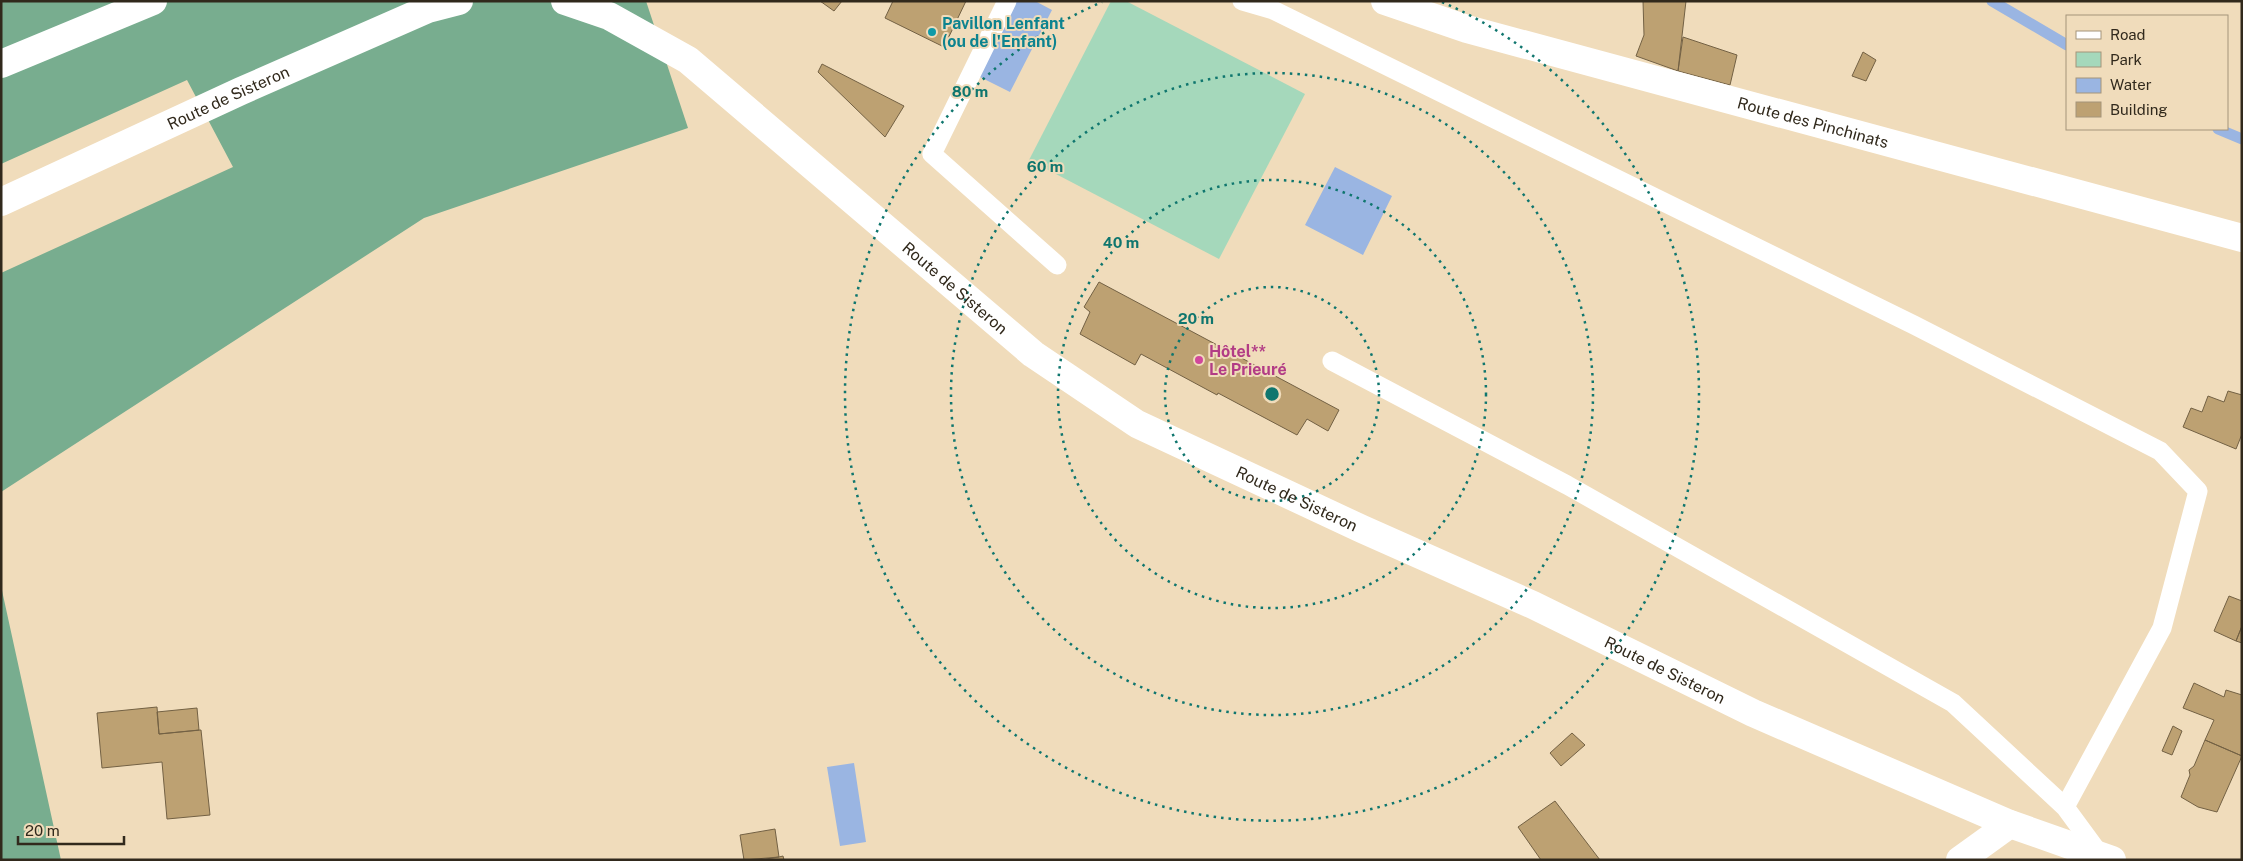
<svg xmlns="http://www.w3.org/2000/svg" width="2243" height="861" font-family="'Public Sans',sans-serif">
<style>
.green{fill:#a5d8bb}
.forest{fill:#78ad8f}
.water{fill:#9ab5e2}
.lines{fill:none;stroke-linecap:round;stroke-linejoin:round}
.stream{stroke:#9ab5e2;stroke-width:11}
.building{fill:#bda172;stroke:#736144}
.service{stroke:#fff;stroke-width:19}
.minor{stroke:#fff;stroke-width:28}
.tertiary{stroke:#fff;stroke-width:28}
.secondary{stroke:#fff;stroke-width:28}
.ring{fill:none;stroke:#0f766e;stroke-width:2.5;stroke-dasharray:2.5 5}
.culture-dot{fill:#0f9aa8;stroke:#f0dcbb;stroke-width:2}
.hotel-dot{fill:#d1479c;stroke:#f0dcbb;stroke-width:2}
.labels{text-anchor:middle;stroke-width:4;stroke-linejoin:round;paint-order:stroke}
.culture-label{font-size:16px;font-weight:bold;fill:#0d838f;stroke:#f0dcbb;text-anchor:start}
.street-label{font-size:16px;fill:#31291c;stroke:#f0dcbb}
.hotel-label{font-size:16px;font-weight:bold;fill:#b23c85;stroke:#f0dcbb;text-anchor:start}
.centre{fill:#0f766e;stroke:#f0dcbb;stroke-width:2.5}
.ring-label{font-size:15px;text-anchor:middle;font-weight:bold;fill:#0f766e;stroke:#f0dcbb;stroke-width:4;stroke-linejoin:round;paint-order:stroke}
</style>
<rect width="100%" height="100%" fill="#f0dcbb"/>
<path class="green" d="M1111 1H1126L1305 94 1219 259 1029 160Z"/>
<path class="forest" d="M1 1H646L688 128 424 218 1 492V273L233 167 187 80 1 164Z
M1 586 61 860H1Z"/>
<path class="water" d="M1013 1H1035L1052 10 1010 92 976 75Z
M1335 167 1392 196 1363 255 1305 225Z
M854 763 866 842 840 846 827 767Z"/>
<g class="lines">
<path class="stream" d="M1992 1 2067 45
M2218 129 2242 139"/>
</g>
<path class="building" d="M820 1H842L834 11Z
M893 1H966L944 47 885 18Z
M1643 1H1686L1678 71 1636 56 1644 35Z
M1683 37 1737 55 1730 85 1678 71Z
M1863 52 1876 60 1866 81 1852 76Z
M822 64 904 106 885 137 818 72Z
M1099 282 1339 410 1328 431 1307 419 1297 435 1218 393 1217 395 1141 354 1135 365 1080 334 1090 312 1084 307Z
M2228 391 2242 395V434L2236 449 2183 427 2191 408 2202 412 2208 396 2224 402Z
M2229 596 2242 601V626L2236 641 2214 631Z
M2242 626V643L2236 641Z
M2194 683 2224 697 2226 690 2242 695V756L2205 740 2214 720 2183 708Z
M157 707 159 734 201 730 210 815 167 819 162 762 102 768 97 713Z
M197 708 199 730 159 734 157 712Z
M2173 726 2182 731 2172 755 2162 751Z
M1572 733 1585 745 1561 766 1550 753Z
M2205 740 2242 756 2217 812 2198 807 2181 797 2190 775 2189 770 2194 766Z
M1555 801 1600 860H1541L1518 827Z
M775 829 779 857 744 860 740 835Z
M783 856 784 860H759L779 857Z"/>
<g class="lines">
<path class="service" d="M1007 1 932 154 1057 265
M1242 1 1273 10 1914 325 2160 451 2198 491 2162 628 2065 807 2101 856
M1332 361 1567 485 1953 703 2065 807"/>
<path class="minor" d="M1960 860 2010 824"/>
<g class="tertiary">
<path id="s1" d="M1385 1 1467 29 2242 238"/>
<path d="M1 64 153 1"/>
</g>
<g class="secondary">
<path id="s2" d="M565 1 609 16 688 60 1033 354 1137 424 1362 529 1533 605 1753 713 2010 824 2112 860"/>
<path id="s3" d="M1 202 241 91 428 9 459 1"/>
</g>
</g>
<g class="ring">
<circle cx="1272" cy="394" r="107"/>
<circle cx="1272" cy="394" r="214"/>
<circle cx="1272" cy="394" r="321"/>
<path d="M1442 2A427 427 0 1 1 1102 2"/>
</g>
<circle class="culture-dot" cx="932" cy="32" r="5"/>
<circle class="hotel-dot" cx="1199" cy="360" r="5"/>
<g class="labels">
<g class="culture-label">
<text x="942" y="29">Pavillon Lenfant<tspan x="942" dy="18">(ou de l'Enfant)</tspan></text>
</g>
<g class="street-label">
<text dy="6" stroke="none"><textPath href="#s3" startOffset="250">Route de Sisteron</textPath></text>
<text dy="6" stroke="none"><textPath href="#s1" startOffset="445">Route des Pinchinats</textPath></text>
<text dy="6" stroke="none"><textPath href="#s2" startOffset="488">Route de Sisteron</textPath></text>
<text dy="6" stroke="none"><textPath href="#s2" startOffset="892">Route de Sisteron</textPath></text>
<text dy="6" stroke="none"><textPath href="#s2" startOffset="1298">Route de Sisteron</textPath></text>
</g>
<g class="hotel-label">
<text x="1209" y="357">Hôtel**<tspan x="1209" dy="18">Le Prieuré</tspan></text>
</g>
</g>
<circle cx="1272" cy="394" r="8" class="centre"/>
<g class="ring-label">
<text x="970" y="97">80 m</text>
<text x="1045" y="172">60 m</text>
<text x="1121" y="248">40 m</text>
<text x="1196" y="324">20 m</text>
</g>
<rect width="2243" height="861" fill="none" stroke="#31291c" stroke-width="5"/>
<rect x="2066" y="15" width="162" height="115" fill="#f0dcbb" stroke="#a4947b"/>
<rect x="2076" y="31" width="25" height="8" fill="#ffffff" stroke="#a4947b"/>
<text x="2110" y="40" font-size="15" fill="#31291c">Road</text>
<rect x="2076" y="52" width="25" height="15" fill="#a5d8bb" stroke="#a4947b"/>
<text x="2110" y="65" font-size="15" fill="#31291c">Park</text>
<rect x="2076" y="78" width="25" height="15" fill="#9ab5e2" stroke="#a4947b"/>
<text x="2110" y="90" font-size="15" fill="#31291c">Water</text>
<rect x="2076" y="102" width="25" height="15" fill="#bda172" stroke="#a4947b"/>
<text x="2110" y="115" font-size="15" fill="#31291c">Building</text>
<path d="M18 836v8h106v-8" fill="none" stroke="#31291c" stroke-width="2.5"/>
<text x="25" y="836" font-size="15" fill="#31291c" stroke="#f0dcbb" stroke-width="4" paint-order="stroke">20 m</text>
</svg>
